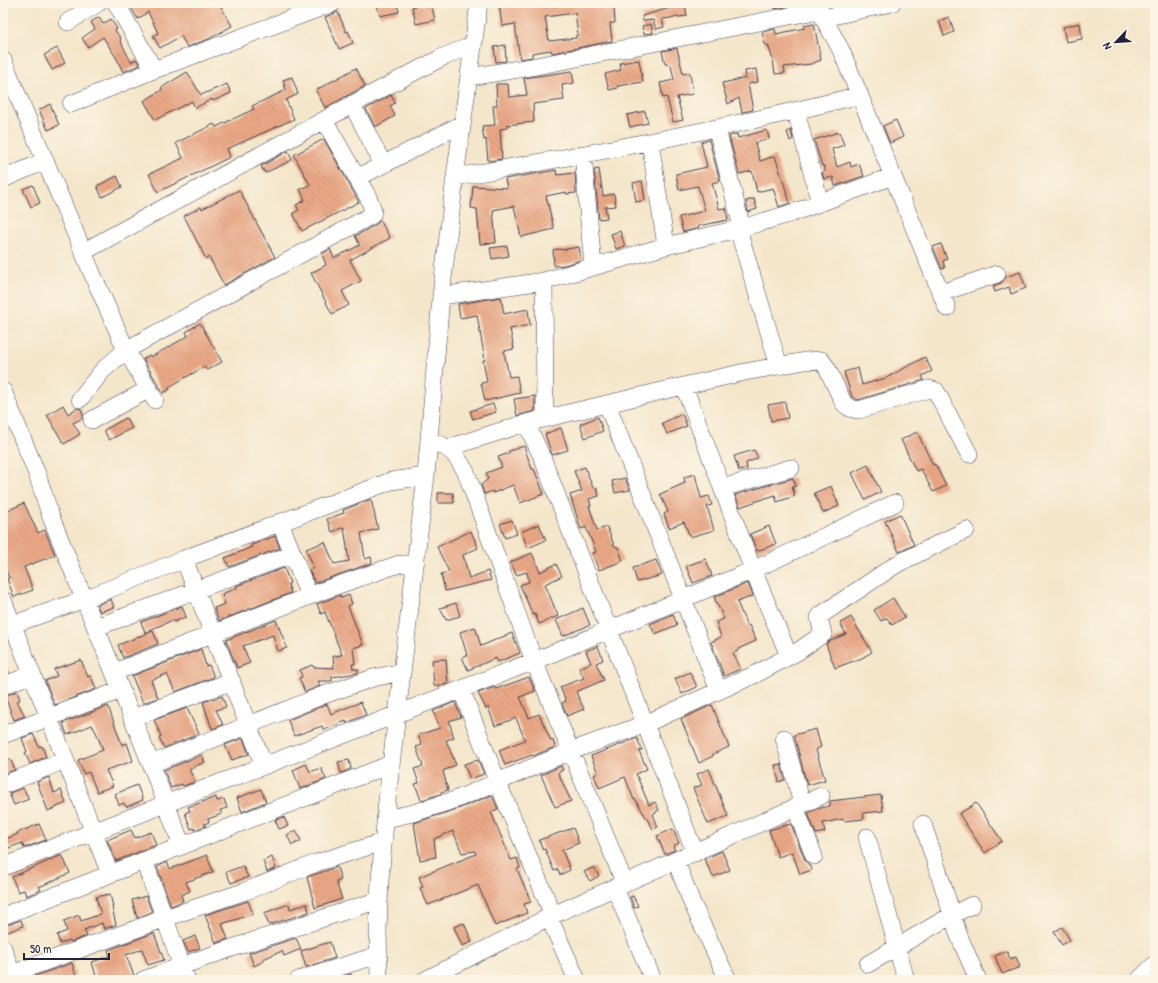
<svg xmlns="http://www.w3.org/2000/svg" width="1158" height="983" font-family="'Patrick Hand',sans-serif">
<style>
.building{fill:url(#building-back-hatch);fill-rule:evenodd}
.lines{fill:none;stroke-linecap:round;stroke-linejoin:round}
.minor-casing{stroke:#423f51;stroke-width:18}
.minor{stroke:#fff;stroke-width:17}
</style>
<defs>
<pattern id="building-back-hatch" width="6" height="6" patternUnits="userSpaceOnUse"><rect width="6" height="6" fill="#eaa785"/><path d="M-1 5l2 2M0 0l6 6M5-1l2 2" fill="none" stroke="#c88f74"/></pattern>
</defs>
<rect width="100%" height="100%" fill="#fcf5e5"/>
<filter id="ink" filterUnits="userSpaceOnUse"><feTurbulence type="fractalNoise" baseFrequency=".025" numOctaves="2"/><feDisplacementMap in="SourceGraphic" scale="8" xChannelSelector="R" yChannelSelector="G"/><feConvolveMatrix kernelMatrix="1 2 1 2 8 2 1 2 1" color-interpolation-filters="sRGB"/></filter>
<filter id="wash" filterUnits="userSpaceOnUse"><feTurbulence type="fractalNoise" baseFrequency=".012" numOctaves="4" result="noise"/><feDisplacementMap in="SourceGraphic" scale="16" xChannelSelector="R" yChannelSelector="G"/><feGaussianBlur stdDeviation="0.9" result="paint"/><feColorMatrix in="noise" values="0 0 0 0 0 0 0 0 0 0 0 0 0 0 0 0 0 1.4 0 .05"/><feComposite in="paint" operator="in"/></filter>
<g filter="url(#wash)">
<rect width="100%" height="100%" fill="#f4e6cb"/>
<g id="blocks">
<path class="building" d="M128 3H219L232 26 209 39 187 47 181 36 160 48 153 36 158 33 148 12 138 19Z
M376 3H397L399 12 380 16Z
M431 3 435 20 416 24 412 7Z
M499 3H539L540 8 575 3H611V8H614L615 23H610L612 41 552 53 551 50 532 53V57L520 59 515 24 502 26ZM575 13 578 35H576V38L549 41 545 17Z
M672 3H685L687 16 662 19 664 27 656 29 653 20 643 21 642 16 673 7Z
M774 3H785L786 7 775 9Z
M338 12 346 32 348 31 353 43 339 49 325 17Z
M99 17 103 24 111 19 117 29 115 30 121 39 120 40 131 62 136 59 140 65 123 72 117 59 103 37 88 47 82 38 95 29 91 22Z
M949 17 954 32 944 36 939 21Z
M1080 23 1082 39 1066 42 1063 27Z
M651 24 653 33 644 34 642 26Z
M814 24 821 60 811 64 784 67 785 73 775 74 773 60 768 45H765L762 32 775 29 776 34 805 28 804 26Z
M505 45 506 61 496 62 494 47Z
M57 48 65 63 52 70 44 55Z
M677 48 683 74 690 73 693 94 677 97 683 120 673 122 667 97 663 98 660 83 674 80 671 65 665 64 662 51Z
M639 60 643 82 617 86 618 88 609 90 605 74 621 70 620 63Z
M356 68 365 86 325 108 316 90Z
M756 69 758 82 748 84 753 110 742 112 739 98 728 104 722 83 746 78 745 71Z
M572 71 574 83 562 85 564 100 533 104 534 122 506 125 508 128 500 129 502 159 488 161 486 139 484 140 482 126 495 125 493 106 497 105 496 84H508L509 97 527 95 524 78Z
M187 72 201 95 227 84 231 93 213 101 212 99 195 108 192 101 155 120 144 101 162 90 161 88Z
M292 77 298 94 286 100 294 119 227 149 230 157 158 192 149 174 183 158 176 143 214 124 216 127 254 109 252 106 286 90 283 80Z
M391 95 395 103 390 106 395 116 375 127 366 109Z
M50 104 59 125 48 130 39 110Z
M645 111 648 123 630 127 627 115Z
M896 120 903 137 890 143 883 126Z
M767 130 769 139 755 143 760 161 775 156 790 203 779 207 773 188 757 192 752 171 739 174 729 136 737 134 738 138Z
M791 130 793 139 790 141 787 132Z
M839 132 844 145 832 149 837 167 850 162 851 167 859 164 864 176 835 186 833 177 824 179 822 173 825 171 824 166H822L814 140Z
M324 139 359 202 302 231 293 213 299 210 296 205 305 200 300 189 310 185 294 155Z
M709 140 720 181 712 183 719 209 726 208 728 220 698 226 699 228 683 232 679 217 705 211 698 186 679 190 676 174 707 167 701 142Z
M288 151 292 160 265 173 261 166Z
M599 169 603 196 614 194 616 206 605 207 607 218 599 219 594 170Z
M556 170 557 175 575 173 576 193 566 194V192L546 196 554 229 521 237 514 206 493 210 496 243 480 244 477 209 471 208 473 186 507 188 505 179Z
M117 176 122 187 102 197 97 186Z
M642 181 645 200 636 202 633 183Z
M33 185 40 203 31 207 23 189Z
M239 190 275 257 224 285 209 257 206 259 184 216 201 207 202 209Z
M754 199 757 209 748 212 746 201Z
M380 220 390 238 350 260 361 281 342 291 349 305 332 314 311 273 326 265 322 254 330 249 334 258 360 245 355 236 377 224Z
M620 231 625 246 616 249 611 234Z
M941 244 947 259 943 261 945 268 942 269 933 247Z
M507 246 509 256 492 259 490 248Z
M579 247 581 260 565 265 554 266 553 250 561 249V250Z
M1020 272 1026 288 1011 294 1009 287 995 292 993 286 1001 283 1006 277Z
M501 297 504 314 528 309 530 325 510 329 514 349 504 351 509 377 517 376 520 393 485 401 481 383 487 382 483 360H485L477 315 460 318 458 304Z
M200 323 222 362 207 370 204 367 169 387 170 389 163 393 143 359 150 355 151 357 188 336 186 332Z
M925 357 932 371 922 376 924 380 858 400 852 397 844 372 858 368 862 385 886 378Z
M535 396V411L517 416 514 399Z
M785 402 788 418 771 421 768 405Z
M493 404 496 412 473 419 470 411Z
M63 405 68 414 77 408 81 409 83 414V418L73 423 80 434 64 444 47 415Z
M682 414 687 426 667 434 662 423Z
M598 417 603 431 585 438 580 424Z
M126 418 132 428 109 440 104 430Z
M561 428 568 450 552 455 545 434Z
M917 432 933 465 935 464 946 486 933 492 921 469 916 471 901 440Z
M524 446 532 469H534L544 494 520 503 513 485 493 493V491L484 494 481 485 488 479 486 473 502 467 498 457 509 453V451Z
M754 450 758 458 746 463 747 469 739 471 734 456Z
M868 465 881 492 865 500 852 473Z
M585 467 593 488 596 487 599 496 589 499 591 506H589L597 530 607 527 614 545 616 547H618L623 561 599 570 592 553 596 552 586 527 581 529 570 495 582 491 574 471Z
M695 474 701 498 709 496 712 505 707 506 714 530 690 537 684 522 669 528 664 514 668 512 660 494 685 483 684 477Z
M625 478 630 490 615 493 612 481Z
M793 478 796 486 792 487 795 496 777 502 775 495 740 507 735 495Z
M831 486 839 506 823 513 814 493Z
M438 493H453L454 503H438Z
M371 499 378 529 361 533 365 559 371 557 372 563 315 583 309 570 314 568 306 549 325 542 334 564 349 561 344 527 332 532 327 519 344 513 343 510Z
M24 503 38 533 45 530 55 555 24 567 33 590 14 597 7 579 9 578 3 562V513Z
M900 514 914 545 899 552 885 521Z
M512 520 517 534 505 538 500 524Z
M539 524 546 540 528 548 521 532Z
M769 526 776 544 757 551 750 534Z
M471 531 478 548 463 555 469 578 488 571 491 580 445 591 441 574 449 572 437 547Z
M275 536 280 548 229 567 225 558 252 547 251 545Z
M532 553 540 572 556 564 562 576 545 584 558 616 539 624 535 614 533 615 520 585 529 582 527 572 516 575 511 562Z
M706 559 712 576 693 583 686 566Z
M656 560 662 575 637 582 633 568Z
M284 568 290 583 288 584 291 593 219 621 214 608 225 604 222 594 237 588 236 586Z
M748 583 753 596 737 602 747 626 749 625 756 641 738 649V651L733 653 741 669 724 676 711 642 721 637 716 622 724 619 714 597Z
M340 595 341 598 349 595 352 604 348 606 363 645 353 648 355 664H352L353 669H358V673L332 677V681H318L320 686 305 692 299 678 302 677 300 670 312 665 313 667 334 668 333 656 342 655 325 612 321 614 317 604Z
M893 598 905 617 892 625 887 618 881 621 874 610Z
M111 599 114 607 100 612 97 605Z
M456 603 460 616 446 620 440 608Z
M182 606 186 617 174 622 173 620 145 632 141 622Z
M583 608 590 625 563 636 556 620Z
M673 614 677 625 655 634 650 624Z
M851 617 872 652 862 658 835 668 826 644 830 641 846 634 840 623Z
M276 620 287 648 278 651 273 635 243 646 250 663 237 668 226 640Z
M475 627 481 646 512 633 520 653 498 662 496 658 468 670 462 657 467 655 460 632Z
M153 631 158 644 123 658 118 645Z
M598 646 603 660 596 663 604 680 578 691 576 692 584 709 567 716 562 703 566 701 560 687 584 678 579 668 591 663 586 651Z
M201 649 206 666 209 665 214 677 175 692 167 674 151 680 158 698 143 703 132 676Z
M3 658 9 673 3 675Z
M446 659 448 684 434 686 432 660Z
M81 660 88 677 91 676 96 689 55 705 45 681 57 676 54 669Z
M690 672 697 687 682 694 675 679Z
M529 677 535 691 520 697 529 718 539 714 551 741 553 740 555 747 533 756 532 755 505 765 499 750 525 740 516 718 495 726 488 707 486 709 478 693 495 687 496 689Z
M17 691 20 700 17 701 25 716 14 720 5 696Z
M222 696 226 707 216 710 223 725 212 729 203 702Z
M361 702 366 715 346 723V721L324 730 322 726 294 736 288 720 327 704 331 714Z
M455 702 461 717 449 721 454 738 446 740 456 765 443 771 448 790 441 792V794L421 800 415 784 419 783 414 769 423 766 416 747 422 745 418 735 440 728 433 711Z
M712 705 729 747 713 754V756L699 763 681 719Z
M108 706 122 745 127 743 133 761 106 770 113 786 97 792 89 772 84 774 78 760 103 750 96 732 92 725 67 735 63 723Z
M187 708 199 734 164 748 159 737 161 736 154 720Z
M816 729 821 747 817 749 816 750 825 780 807 785 794 735Z
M33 734 39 747 42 746 46 757 30 764 25 753 27 752 22 738Z
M243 738 249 754 232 760 225 745Z
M637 738 642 750 639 751 647 769 636 774 649 805 655 802 659 810 653 814 658 827 653 829 635 799 634 800 625 777 599 788 594 775 598 773 591 756Z
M202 755 205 762 189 769 195 782 183 786 182 784 171 788 164 770Z
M10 759 15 770 3 774V762Z
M349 760 351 769 341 773 338 762Z
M478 760 484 774 470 779 464 764Z
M306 764 310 772 321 768 326 779 300 789 293 770Z
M781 764 785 780 779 782 775 765Z
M561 766 563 770 558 773 571 801 555 807 541 775Z
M709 769 728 816 708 824 693 788 702 785 697 774Z
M49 777 54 793 61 790 66 803 48 811 37 782Z
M137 785 143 800 126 807 124 803 119 805 115 794Z
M23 788 29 799 14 805 9 793Z
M261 789 266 802 242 812 237 798Z
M492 795 498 809 491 812 511 860 517 858 520 868 517 869 531 902 524 904 527 913 495 926 478 885 428 905 420 888 423 887 419 877 476 854 475 851 462 853 453 831 434 839 436 857 420 860 414 823 460 808Z
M881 795 883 811 863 813 864 819 844 821 843 819 823 823 825 832 816 834 808 813 816 809 830 806V801Z
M216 797 217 801 224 799 227 808 220 810 222 814 208 819 209 822 204 824 206 826 195 830 194 828 191 829 185 813 190 811 188 807Z
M976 803 1002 841 985 853 959 814Z
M284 817 288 826 279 829 275 820Z
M39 824 46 840 24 848 22 843 3 850V840L18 834 17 833Z
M791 824 805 860 809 865 812 870 800 874 792 852 778 857 769 830Z
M573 828 579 843 562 850 570 870 560 875 558 869 554 871 545 849 543 850 539 840Z
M673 829 679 843 673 846 675 850 665 854 657 836Z
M131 830 135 838 151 832 156 845 116 861 107 840Z
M296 830 301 841 292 845 287 835Z
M722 851 730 870 713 877 704 859Z
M62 855 70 873 39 887 41 890 26 896 24 890 18 892 12 877Z
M207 855 213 872 186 882 190 891 181 895 183 901 171 906 157 867 167 862 170 869Z
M272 857 276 868 267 872 263 861Z
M243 866 248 877 231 883 226 872Z
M337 867 341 880 336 882 342 899 315 908 307 877Z
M594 867 599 876 590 881 584 872Z
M110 894 113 907H112L116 925 104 929 102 923 84 930 87 936 71 942 70 940 60 944 57 935 67 931 64 921 79 915 81 921 101 914 96 897Z
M146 896 152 912 137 918 132 900Z
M633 896 638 906 634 908 630 897Z
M248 901 253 914 222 924 228 939 216 943 205 915Z
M289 904 290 909 307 904 309 912 269 925 264 913Z
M21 920 23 926 5 933 3 926Z
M464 923 472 942 462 946 454 927Z
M1062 927 1070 940 1062 945 1054 932Z
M154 933 164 960 148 965 142 949 126 955 134 976 133 980H97L92 962 110 956 108 950Z
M195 936 200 948 188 952 183 941Z
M296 938 301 949 284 956 282 951 263 959 264 961 254 966 249 953Z
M330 942 335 958 306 967 301 951Z
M1007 951 1010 959 1016 957 1020 967 1002 974 995 956Z
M72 963 76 976 62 980H24Z
M351 974 353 980H332Z"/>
</g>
</g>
<g filter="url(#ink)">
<use href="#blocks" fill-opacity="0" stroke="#423f51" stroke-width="1"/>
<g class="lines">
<g class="minor-casing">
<path id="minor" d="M116 3 154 70
M815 3 841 50 947 308
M824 18 892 3
M68 22 98 3
M3 60 92 273 126 350 155 400
M469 77 531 67 820 10
M71 104 154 70 333 3
M352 104 383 164
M796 111 820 203
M717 129 742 228
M650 142 666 246
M583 154 593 267
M455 177C591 154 726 129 860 95
M357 178 462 124
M3 179 45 161
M738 229 779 366
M83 252 368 96 443 57 473 45
M544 281 545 419
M941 293 997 274
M441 296 544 281 666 246 742 228 792 213 893 176
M684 386 753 570 789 656
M3 391 37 474 51 517 151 764 182 846
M80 399 103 370 126 350 372 215 373 210 368 197 324 120
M607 404 719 691
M92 420 149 389
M526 423 542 457 695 853
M439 444C454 450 458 459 466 472L534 661 625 884
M448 448 526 423 666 390 745 372 805 361 821 360 827 368 843 402C847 408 852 409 859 410L929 389 936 391 969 454
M722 488 791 468
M280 522 309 596
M184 559 264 766
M3 600 110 874
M97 627 293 554
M3 628 85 599 184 559 391 481 426 476
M115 672 330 588 399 564H415
M3 686 32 674
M461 689 498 783 553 915
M132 718 232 681
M3 735 121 690
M784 738 802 804
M151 764 321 696 373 678 402 672
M3 785 65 760
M795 807 814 856
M386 819 417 812 457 799 571 751 645 724 756 674 797 652 823 634 819 618 821 615 897 564 966 530
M923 824 959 936 978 980
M867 837 906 980
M144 861 187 980
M676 861 692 903 728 980
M3 867 534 661 753 570 895 503
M615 888 653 980
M3 916 391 764
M549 917 577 980
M3 948 14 980
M868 964 952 915 972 905
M3 977 180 913 246 891 316 863 383 842
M143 980 226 950 379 900
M298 980 378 955
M379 980 378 929 380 880 387 800 397 714 426 476 441 296 455 177 479 3
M425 980 553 915 821 796
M1139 980 1155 964"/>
</g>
<use href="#minor" class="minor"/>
</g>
</g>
<rect width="1158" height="983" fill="none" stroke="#fcf5e5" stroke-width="16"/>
<g transform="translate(1116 42) rotate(245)" stroke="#fcf5e5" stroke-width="3" paint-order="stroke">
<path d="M0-3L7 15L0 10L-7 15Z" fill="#22223b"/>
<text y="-6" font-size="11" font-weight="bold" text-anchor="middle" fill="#22223b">N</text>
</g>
<path d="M24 953v6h85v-6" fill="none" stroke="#22223b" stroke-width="2"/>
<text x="30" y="953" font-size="12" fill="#22223b" stroke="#fcf5e5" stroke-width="3" paint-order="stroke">50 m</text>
</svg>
